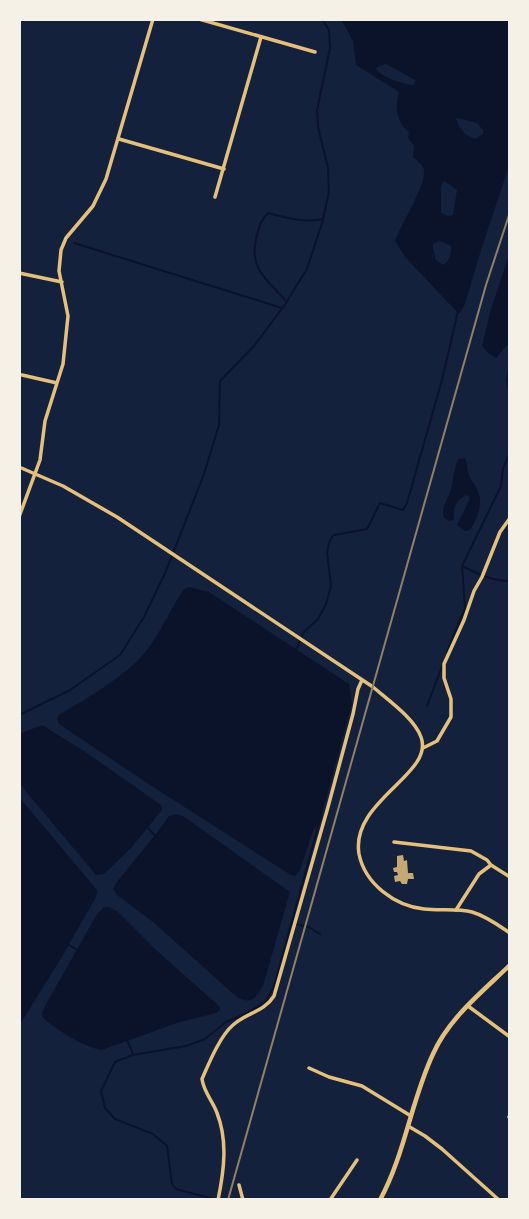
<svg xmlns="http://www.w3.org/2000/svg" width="529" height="1219" font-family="'Alegreya Sans',sans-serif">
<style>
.water{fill:#0b132b;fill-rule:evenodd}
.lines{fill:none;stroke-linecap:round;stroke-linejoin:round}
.stream{stroke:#0b132b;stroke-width:2}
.building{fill:#c6a872}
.minor{stroke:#e5c07b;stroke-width:3.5}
.tertiary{stroke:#e5c07b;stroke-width:3.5}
.secondary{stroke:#e5c07b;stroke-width:4.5}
.rail{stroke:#918062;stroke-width:2}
</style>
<rect width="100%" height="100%" fill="#14213d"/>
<path class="water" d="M341 19H510V163L481 250 465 304 460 313H458L406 258 395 241C401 224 426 185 424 171 424 165 417 161 413 157L414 146 408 138 409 132C396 123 395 106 399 92L356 65 353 41ZM386 64 415 80 414 85C401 84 383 78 375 68ZM457 118 477 123 483 130V134L475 139C465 135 460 130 456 119ZM444 181 457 190 453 215 448 216 441 213V186ZM440 241 451 246C451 253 450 261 443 265L432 257 433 244Z
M510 252V342L496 358 488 353 482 346 491 309Z
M465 458C468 464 467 469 469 475 471 481 472 480 475 485 485 502 479 515 470 530L465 531 457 525 470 498 467 495C457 498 452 509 454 520L450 521C446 519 444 519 443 514 442 506 448 499 450 492 454 481 453 470 458 459Z
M189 587 209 592 349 684 352 704 321 818 313 831 300 870 295 876 291 875 150 785 59 724 57 719 59 715C85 699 114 683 136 662 157 643 168 612 184 589Z
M42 725 84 751 161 805 162 810 131 848 104 874 96 875 19 783V734Z
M19 797 97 890 96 897 60 960 19 1026Z
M176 814 183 816 290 892 264 983C258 996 253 1005 238 998L153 922 117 895 113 889 116 883 155 835 169 816Z
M104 907H109L117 911 155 949 219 1006 220 1010 216 1013 177 1023 102 1050C85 1048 57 1030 43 1018L42 1013 45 1006 97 914Z"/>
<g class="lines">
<path class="stream" d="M74 243 282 308
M432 247 435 262
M287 301 307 269 323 220
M510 365 507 380 510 393
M462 566C478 574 492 581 510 581
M296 650 304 632 318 619 326 604 331 586 327 552 330 540 334 535 367 529 380 503 403 510 407 503 442 380 458 311
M447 652 465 608 462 566 501 486 503 469 510 452
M427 706 443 664
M19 715 70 690 120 655 144 617 166 571 204 474 219 425 220 381 254 346 287 302C268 281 249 269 256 239 259 228 260 221 268 213 287 218 304 223 323 219L329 192 328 168 318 127 317 110 330 48 329 30 322 19
M148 828 156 837
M296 924 309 927 320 934
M69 945 79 951
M127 1040 133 1054
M214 1199 176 1189 172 1184 167 1146 153 1134 115 1119 105 1108 101 1091 115 1062 133 1055 186 1046 205 1039 226 1022 249 1012 266 1001 274 986 321 816"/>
</g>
<path class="building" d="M403 855 404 861 407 860 408 873H413L414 879H408L407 884H402L400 881 395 882 394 876 398 875 397 872H394L393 868 397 867V856Z"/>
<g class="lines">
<path class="minor" d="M199 19 315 52
M119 139 224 169
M215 197 261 37
M19 273 62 282
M22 375 57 383
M19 517 40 460 45 421 63 364 68 316 59 271 61 250 66 238 93 206 106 179 153 19
M423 748 437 741 451 717V699L444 678V664L464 620 474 591 482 577 500 532 510 518
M394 842 471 851 487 860 491 865 510 877
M456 910 479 874 491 865
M468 1006 510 1037
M309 1068 329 1077 362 1086 411 1116
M509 1117 510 1116
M408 1126 425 1136 442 1149 499 1200
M239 1185 243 1200
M218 1200C224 1171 228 1141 217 1113 213 1101 204 1093 202 1079 209 1063 220 1036 233 1025 246 1013 264 1012 274 996L328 807 353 714 358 689 362 680
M330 1200 357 1160"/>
<path class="tertiary" d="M19 467 63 486 117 517 373 687C388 700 414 718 421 737 435 774 350 801 359 854 365 884 395 906 424 909 440 911 457 908 472 912 486 916 498 925 510 933"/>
<path class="secondary" d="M380 1200C405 1154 411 1101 433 1054 449 1018 482 992 510 965"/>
<path class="rail" d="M228 1200 486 285 510 212"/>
</g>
<rect width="529" height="1219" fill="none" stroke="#f6f1e7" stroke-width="42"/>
</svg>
